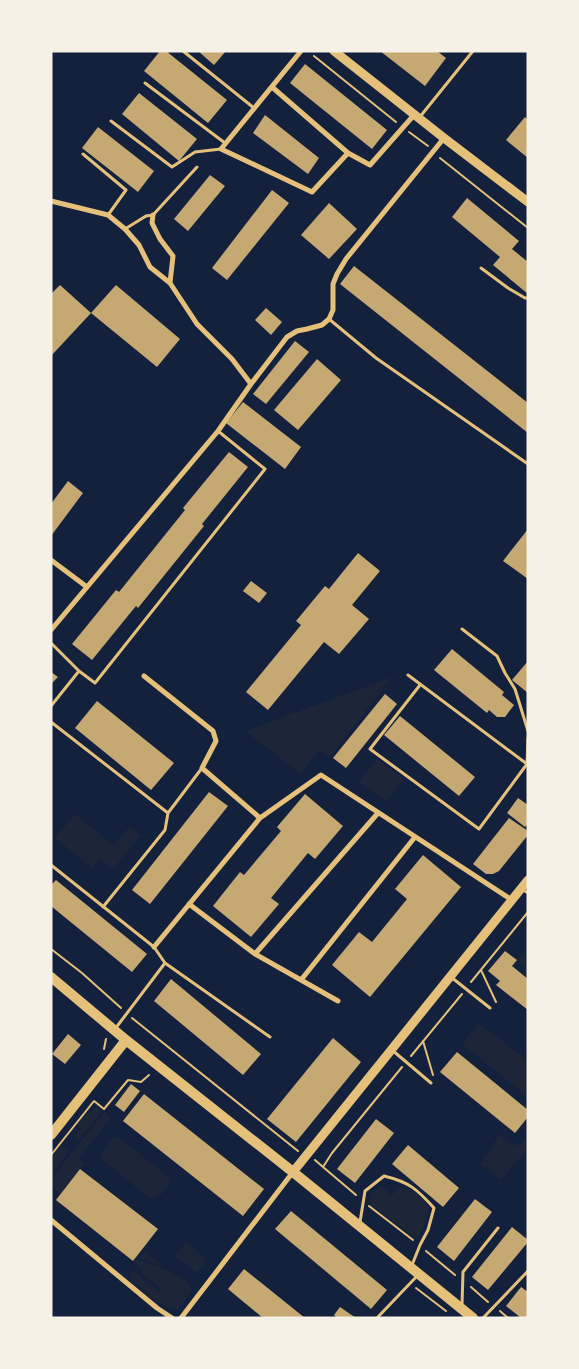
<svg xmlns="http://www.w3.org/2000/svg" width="579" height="1369" font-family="'Open Sans',sans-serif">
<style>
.green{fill:#1d2539}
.building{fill:#c6a872}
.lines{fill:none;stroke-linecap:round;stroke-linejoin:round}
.path{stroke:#e5c07b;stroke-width:2}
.service{stroke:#e5c07b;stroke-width:3}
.minor{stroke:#e5c07b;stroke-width:5}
.tertiary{stroke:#e5c07b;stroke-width:9}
.secondary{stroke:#e5c07b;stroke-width:10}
</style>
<rect width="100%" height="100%" fill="#14213d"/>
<path class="green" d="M392 677 330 757 320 750 301 774 245 731Z
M377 759 404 779 387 802 359 782Z
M75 814 114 845 130 826 141 836 113 869 100 859 92 868 55 838Z
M528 947V969L517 960Z
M479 1023 528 1061V1097L462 1044Z
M97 1106 102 1111 79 1140 74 1136 81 1129 76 1124C82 1117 89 1113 97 1106Z
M104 1112 111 1118 81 1156 74 1150Z
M500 1134 513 1145 520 1144 526 1138 528 1139V1148L501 1180 480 1164Z
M118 1137 168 1176 170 1180C168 1190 161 1196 152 1199L148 1197 101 1159C100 1150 110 1139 118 1137Z
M61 1145 69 1151 51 1175V1159Z
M73 1151 81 1156 79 1159 85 1163 61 1194 51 1186V1180Z
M381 1186 392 1195 400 1187C411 1187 423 1198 429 1207L425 1222 417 1239 373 1206 370 1202 371 1194Z
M186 1242 206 1259 204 1265 196 1272 175 1256Z
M145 1251 162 1265 141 1259 140 1258Z
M137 1260C153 1265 184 1273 192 1289 189 1294 182 1306 177 1309 169 1314 138 1285 130 1280L131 1269 159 1291 161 1289 141 1273 143 1270 134 1263Z"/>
<path class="building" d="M160 51H166L227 100 208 123 144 71Z
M198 51H226L214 65Z
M380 51H437L446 58 425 86Z
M305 64 387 130 372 149 290 83Z
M139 93 197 139 179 161 122 114Z
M265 115 319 158 308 174 253 133Z
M525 117 528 120V158L506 140Z
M98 127 154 171 138 192 82 148Z
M210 175 225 186 188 231 174 219Z
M272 190 289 203 227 280 212 268Z
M467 198 519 241 512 249 528 262V294L493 265 500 257 452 217Z
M329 203 357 229 329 259 301 235Z
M354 266 528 403V433L340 284Z
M60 285 91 313 51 356V294Z
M116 285 180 339 157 367 91 313Z
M266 308 282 322 271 335 255 320Z
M295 341 309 352 266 404 253 394Z
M317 359 341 380 298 430 274 410Z
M243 402 301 447 285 469 226 423Z
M229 452 248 467 202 524 204 526 138 608 136 606 92 660 72 644 116 590 119 592 185 510 183 508Z
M68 481 83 493 51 536V504Z
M528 529V579L503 561Z
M358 553 380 571 352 605 369 619 339 654 324 642 268 710 246 692 301 625 296 621 325 586 329 589Z
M251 581 267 593 259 603 243 591Z
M452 649 504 692 502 695 514 705 505 717H497L489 710 487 713 434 670Z
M528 661V693L512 680Z
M51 672 58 677 51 684Z
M385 694 397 704 346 768 333 758Z
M97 701 174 763 151 790 75 728Z
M400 716 475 777 459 796 384 735Z
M209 792 228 806 150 904 132 890Z
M305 794 343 826 315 859 308 853 271 898 279 904 251 937 213 906 240 872 244 875 281 831 277 827Z
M518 798 528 805V824L525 827 507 813Z
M509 818 528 831V835L499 871 493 874H486L473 864Z
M423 855 461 887 370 997 332 965 359 932 372 942 407 899 395 889Z
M56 880 147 954 132 972 51 906V885Z
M505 951 517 960 512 966 528 979V1010L496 985 500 981 488 971Z
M171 979 261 1054 243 1075 154 1001Z
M68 1034 81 1045 65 1064 52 1054Z
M333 1038 361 1062 296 1142 267 1119Z
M457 1052 528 1110V1117L515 1133 440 1072Z
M131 1084 140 1091 124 1112 115 1105Z
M144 1094 264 1189 243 1216 123 1121Z
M376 1119 394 1133 355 1183 337 1169Z
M408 1145 459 1188 443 1207 392 1164Z
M80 1169 158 1229 133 1261 56 1200Z
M475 1199 492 1212 454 1261 437 1247Z
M291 1211 387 1290 371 1309 275 1229Z
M512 1227 528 1240V1242L488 1290 472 1277Z
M244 1269 305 1318H263L228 1289Z
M521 1287 528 1292V1318H521L506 1306Z
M340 1307 356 1318H337L334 1315Z"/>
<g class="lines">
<path class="path" d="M314 56 396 122
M409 132 428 146
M440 158 528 228
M51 949 82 973 121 1008
M481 970 496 1002
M471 982 528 912
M132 1018 298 1151
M423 1041 433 1075
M104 1049 106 1039
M411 1056 462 994
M51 1155 94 1101 104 1109 128 1080 141 1082 149 1075
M315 1160 323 1167
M356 1195 323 1167 332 1153 402 1067
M369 1206 413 1240
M426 1251 455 1275
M471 1287 488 1302
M416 1288 446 1311
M500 1311 508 1318"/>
<path class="service" d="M183 51 254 108
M145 83 225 143
M419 118 473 51
M111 121 172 167 195 152 221 149
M83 154 126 190 108 215
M125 229 146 216 153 215 197 167
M481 268 508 288 525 298H528
M329 319 376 358 528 464
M462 629 497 656 505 673 515 689 528 731
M51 643 79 671 95 683 265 469 218 431
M408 675 527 764
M420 685 370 749 479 829 527 764 528 738
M51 706 79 671
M51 722 168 813
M51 865 154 947 165 963 270 1037
M522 889 528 893
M103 907 165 830 168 813 202 768
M451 977 490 1008
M115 1029 165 963
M392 1050 431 1083
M360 1222 365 1191 384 1176C409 1182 417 1189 434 1208L428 1230 420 1245 412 1265
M462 1305 463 1272 498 1228
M377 1318 418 1275
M483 1318 528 1271"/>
<path class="minor" d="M301 51 221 149 312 192 348 153 370 165 414 115
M272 87 348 153
M51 201 108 215 125 229 139 245 150 267 170 283 197 324 232 359 251 384
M153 215 152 223 160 239 173 256 170 283
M51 560 87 587
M51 630 218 431 251 384 287 337 297 331 307 329 322 325 329 319 333 310V284L337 274 346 259 444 138
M144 676 213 731 216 741 202 768 260 818
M189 904 255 954 338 1001
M154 947 260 818 321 775 512 900
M255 954 378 813
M301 980 415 837
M51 1220 157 1308 172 1318
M181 1318 293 1172"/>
<path class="tertiary" d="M334 51 444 138 528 202
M293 1172 528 880"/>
<path class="secondary" d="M51 977 126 1040 293 1172 473 1318
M51 1135 126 1040"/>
</g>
<rect width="579" height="1369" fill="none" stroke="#f6f1e7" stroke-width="105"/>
</svg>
